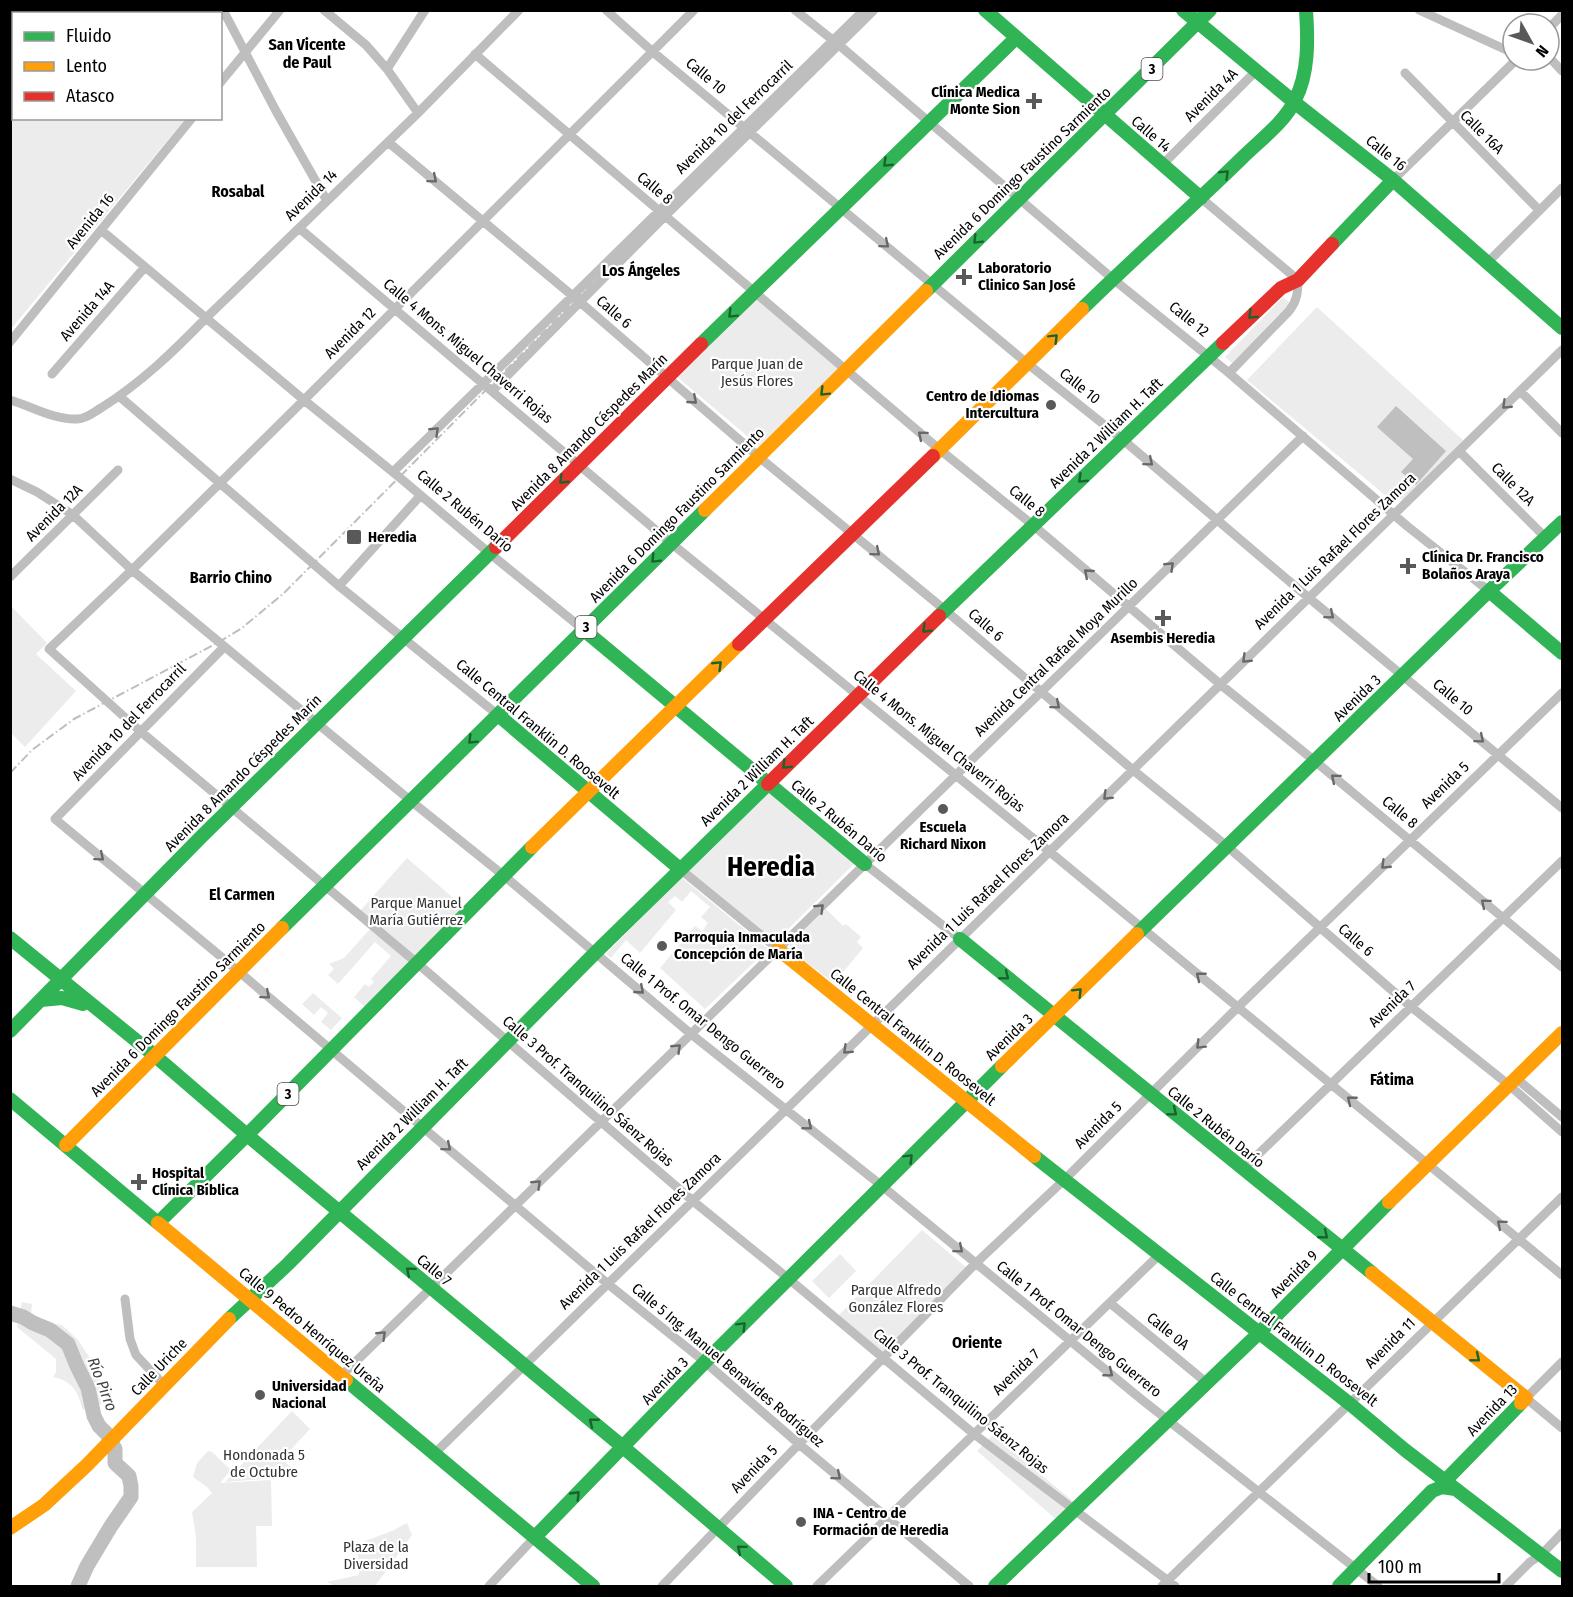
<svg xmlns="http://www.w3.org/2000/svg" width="1573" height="1597" font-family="'Fira Sans Condensed',sans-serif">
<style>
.green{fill:#ececec}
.water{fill:#bfbfbf}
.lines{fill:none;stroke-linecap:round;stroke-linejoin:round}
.river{stroke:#bfbfbf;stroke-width:15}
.street{stroke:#bebebe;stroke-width:9}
.fast{stroke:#30b455;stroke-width:14}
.slow{stroke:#ff9f0a;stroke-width:14}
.jam{stroke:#e5322d;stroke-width:14}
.rail{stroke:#bebebe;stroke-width:2;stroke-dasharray:9 3 1.5 3;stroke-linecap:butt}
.oneway{stroke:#1a632f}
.oneway2{stroke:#686868}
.poi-dot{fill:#595959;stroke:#fff;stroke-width:2}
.labels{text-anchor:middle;stroke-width:4.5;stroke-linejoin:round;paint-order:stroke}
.shield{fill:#fff;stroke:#4c4c4c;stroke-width:1.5}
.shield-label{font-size:14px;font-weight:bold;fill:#000}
.street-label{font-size:15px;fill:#000;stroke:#fff}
.poi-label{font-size:15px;font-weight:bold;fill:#000;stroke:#fff;text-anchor:start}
.park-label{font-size:15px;fill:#333;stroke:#fff}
.neighbourhood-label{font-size:16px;font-weight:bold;fill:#000;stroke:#fff}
.water-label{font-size:16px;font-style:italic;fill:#444;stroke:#fff}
.town-label{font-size:27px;font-weight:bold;fill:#000;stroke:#fff}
</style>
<rect width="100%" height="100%" fill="#fff"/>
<path class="green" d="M11 10H100L104 13 14 14V118L185 119 11 329Z
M1283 297 1290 303 1232 363 1225 357Z
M755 298 839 369 759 446 676 376Z
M1317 307 1463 440 1407 501 1400 499 1396 501 1391 500 1247 380Z
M10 605 47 643 36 654 76 691 25 747 11 733Z
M768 791 855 863 775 942 687 871Z
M407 858 466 909 418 960 360 911Z
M681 877 768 949 705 1009 660 968 695 926 702 931 708 923 701 917 710 907 691 891 682 902 675 896 668 902 676 910 640 953 626 940 611 958 606 954Z
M826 909 843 926 846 924 861 937 857 942 863 948 834 983 790 950 789 945Z
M370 929 411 963 366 1008 354 997 365 984 369 987 374 982 371 979 391 956 375 942 338 984 328 975 334 969 329 964 344 958Z
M313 993 342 1018 331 1030 321 1022 328 1013 321 1007 314 1015 302 1004Z
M922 1230 967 1268 884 1353 839 1315Z
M840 1254 856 1271 829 1298 812 1281Z
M22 1302 32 1304 31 1314 40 1318 43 1322 62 1325 78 1340 93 1363 105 1389 101 1404 83 1410C77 1391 74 1382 53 1377L56 1372V1359L17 1327Z
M292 1411 310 1429 282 1459 292 1468 278 1470V1475H275L276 1478 225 1482Z
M993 1435 1074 1502 1057 1520 977 1451Z
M208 1451 212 1452 231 1470 220 1483 271 1480 272 1526H256L257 1567H196V1537L192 1512 212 1493 207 1487 193 1477 197 1463Z
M407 1523 412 1535 375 1586H334L327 1582 359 1575 357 1544 392 1531Z"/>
<path class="water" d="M1396 406 1446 451 1416 485 1401 472 1413 459 1377 427Z"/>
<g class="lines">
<path class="river" d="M10 1313 23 1317 33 1323 50 1330 68 1344 77 1366 88 1388 94 1416 99 1426 107 1434 115 1449V1463L129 1476 131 1486V1497L111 1526 87 1566 78 1586"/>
<path class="street" d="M115 10 118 14
M223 10 276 111 327 201
M324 10 366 45 387 69 418 113
M606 10 653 52 1028 364 1122 439 1309 598 1562 808
M694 10 304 400 132 570 49 649 140 731 417 963 693 1201 789 1279 974 1434 1175 1586
M795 10 839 45 1113 279 1229 373 1407 526 1489 591
M1419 10 1513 53
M1549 28 1562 15
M475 54 939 449 1034 526 1220 684 1316 762 1562 967
M1549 57 1562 71
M387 69 425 10
M1405 73 1539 210
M220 83 280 10
M388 142 580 302 759 457 945 610 1133 770 1228 847 1410 1006 1509 1085 1562 1132
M1162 165 1256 71
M1393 180 1516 60
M1201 198 1298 280C1298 292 1297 301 1289 311L1229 373
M299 228 671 543 1050 852 1562 1275
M101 230 304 400 399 477 488 552 584 630
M1488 262 1562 188
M10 342 192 118
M52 374 145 267
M492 391 665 216 874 10
M1520 391 1562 433
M119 396 339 586 498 715
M10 400C31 406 54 420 77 419 86 419 94 412 101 408 141 383 174 351 206 318L418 113 519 10
M1459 451 1546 538
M393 472 864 10
M10 479 37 492 73 515 132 570 411 801 503 875 691 1034 882 1186 1141 1399 1378 1586
M10 577 118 470
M339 586 420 496
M224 647 55 819 225 960 608 1284 705 1362 799 1444 969 1586
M865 864 960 939
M680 869 778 949
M1516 1078 1562 1117
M1243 1169 1562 861
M125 1299 130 1339 136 1355 164 1385
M1110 1303 1207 1383
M1562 1362 1526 1398 1562 1428
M341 1376 1303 436
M434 1454 1562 350
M489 1586 535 1537
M662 1586 799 1444 976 1263 1064 1180 1238 1007 1562 693
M817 1586 1159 1255
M1162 1586 1562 1197
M1506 1586 1530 1562 1541 1555 1562 1533"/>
<path class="fast" d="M985 10 1201 198
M1183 10 1294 102 1393 180 1562 328
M1332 244 1393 180
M926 291 1210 10
M1082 309C1135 257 1190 209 1243 157 1259 141 1285 122 1295 100 1309 73 1308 40 1306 10
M701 344 1016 38
M1489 591 1562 653
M939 616 1223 343
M584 630 865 864
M498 715 680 869
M282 928 705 510
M1137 934 1489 591 1562 522
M10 938 154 1055 247 1135
M960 939 1372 1273
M41 1000 62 998 83 1004
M10 1031 202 836 496 547
M10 1099 158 1223 247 1135 532 847
M247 1135 623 1447 786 1586
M1034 1156 1350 1404 1405 1450 1562 1571
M229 1319 288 1264 596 952 768 784
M346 1380 593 1586
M1445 1481 1521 1403
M535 1537 705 1362 1002 1066
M995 1586 1259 1333 1389 1202
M1339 1586 1432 1491 1442 1487 1455 1489"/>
<path class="slow" d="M933 456 1082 309
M705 510 926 291
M532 847 739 644
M778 949 1034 1156
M1002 1066 1137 934
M66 1145 282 928
M1389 1202 1562 1033
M158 1223 346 1380
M1372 1273 1526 1398 1521 1403
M10 1528 44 1505 87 1465 229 1319"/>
<path class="jam" d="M1223 343 1281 288 1298 280 1332 244
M496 547 701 344
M739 644 933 456
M768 784 939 616"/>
<path class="rail" d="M10 773 32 750 74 719 219 642 242 628 284 593 662 213 869 10"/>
</g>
<defs><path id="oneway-chevron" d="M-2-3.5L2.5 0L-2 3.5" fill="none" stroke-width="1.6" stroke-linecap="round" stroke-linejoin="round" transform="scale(1.5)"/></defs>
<g class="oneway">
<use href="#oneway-chevron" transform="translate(887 163) rotate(136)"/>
<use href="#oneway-chevron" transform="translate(1225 174) rotate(-44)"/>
<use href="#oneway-chevron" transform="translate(977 240) rotate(135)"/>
<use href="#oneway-chevron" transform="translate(732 314) rotate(135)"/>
<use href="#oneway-chevron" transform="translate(1252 315) rotate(136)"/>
<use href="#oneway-chevron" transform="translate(1054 338) rotate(-45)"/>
<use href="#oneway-chevron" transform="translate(824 392) rotate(135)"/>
<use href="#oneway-chevron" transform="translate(1082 479) rotate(136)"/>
<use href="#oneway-chevron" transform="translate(563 480) rotate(136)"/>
<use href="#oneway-chevron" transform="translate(655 559) rotate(135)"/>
<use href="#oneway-chevron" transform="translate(926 629) rotate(136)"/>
<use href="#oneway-chevron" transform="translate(718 665) rotate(-44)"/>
<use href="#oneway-chevron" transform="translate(472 740) rotate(135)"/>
<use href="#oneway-chevron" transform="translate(786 765) rotate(136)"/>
<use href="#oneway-chevron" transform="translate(1005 976) rotate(39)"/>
<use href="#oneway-chevron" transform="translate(1078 992) rotate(-45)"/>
<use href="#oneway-chevron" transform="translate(1173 1112) rotate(39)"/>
<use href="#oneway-chevron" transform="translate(909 1158) rotate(-45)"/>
<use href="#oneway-chevron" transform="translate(1324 1235) rotate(39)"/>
<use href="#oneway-chevron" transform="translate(410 1271) rotate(-140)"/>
<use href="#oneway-chevron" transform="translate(742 1326) rotate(-45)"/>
<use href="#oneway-chevron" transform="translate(1476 1358) rotate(39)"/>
<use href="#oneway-chevron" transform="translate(593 1422) rotate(-141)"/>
<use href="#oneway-chevron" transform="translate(576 1495) rotate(-46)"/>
<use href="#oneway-chevron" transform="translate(741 1549) rotate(-140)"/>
</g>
<g class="oneway2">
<use href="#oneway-chevron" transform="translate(433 179) rotate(40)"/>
<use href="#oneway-chevron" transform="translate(885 244) rotate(40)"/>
<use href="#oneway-chevron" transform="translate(693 400) rotate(41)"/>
<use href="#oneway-chevron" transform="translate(1506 405) rotate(136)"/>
<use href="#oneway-chevron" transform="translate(435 431) rotate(-44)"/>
<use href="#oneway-chevron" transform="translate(922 435) rotate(-140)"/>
<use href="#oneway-chevron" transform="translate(1149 462) rotate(40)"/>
<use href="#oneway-chevron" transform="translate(876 552) rotate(40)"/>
<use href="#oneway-chevron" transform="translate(1170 566) rotate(-44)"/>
<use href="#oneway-chevron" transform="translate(1088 573) rotate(-139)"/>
<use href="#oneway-chevron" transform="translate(1330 615) rotate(40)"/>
<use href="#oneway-chevron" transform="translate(1246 659) rotate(136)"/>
<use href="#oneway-chevron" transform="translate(1056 705) rotate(40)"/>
<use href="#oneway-chevron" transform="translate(1480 739) rotate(40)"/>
<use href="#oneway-chevron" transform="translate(1335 778) rotate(-140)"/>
<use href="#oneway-chevron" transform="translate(1107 796) rotate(136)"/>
<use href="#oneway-chevron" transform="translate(100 857) rotate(40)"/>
<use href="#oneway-chevron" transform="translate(1385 865) rotate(136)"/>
<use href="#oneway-chevron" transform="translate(1485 903) rotate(-140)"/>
<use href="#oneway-chevron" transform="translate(820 908) rotate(-44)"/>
<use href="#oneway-chevron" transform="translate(1200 976) rotate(-141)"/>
<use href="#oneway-chevron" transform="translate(640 990) rotate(41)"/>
<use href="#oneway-chevron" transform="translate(266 995) rotate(40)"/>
<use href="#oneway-chevron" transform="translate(1200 1045) rotate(135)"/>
<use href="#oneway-chevron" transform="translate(677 1048) rotate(-44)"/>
<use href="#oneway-chevron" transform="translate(847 1050) rotate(136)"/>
<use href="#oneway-chevron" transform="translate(1351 1100) rotate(-141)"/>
<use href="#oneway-chevron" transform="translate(808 1126) rotate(39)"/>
<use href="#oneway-chevron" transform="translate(447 1147) rotate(40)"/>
<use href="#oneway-chevron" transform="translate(537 1184) rotate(-44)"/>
<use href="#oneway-chevron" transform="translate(1501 1224) rotate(-140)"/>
<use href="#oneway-chevron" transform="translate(959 1249) rotate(40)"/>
<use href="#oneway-chevron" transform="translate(382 1335) rotate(-44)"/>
<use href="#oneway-chevron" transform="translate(1109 1373) rotate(39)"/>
<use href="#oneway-chevron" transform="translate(837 1476) rotate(40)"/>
</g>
<g class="poi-dot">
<path d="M1031 92h6v6h6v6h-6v6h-6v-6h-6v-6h6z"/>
<path d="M961 268h6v6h6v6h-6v6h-6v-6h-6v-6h6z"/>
<circle cx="1051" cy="405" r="6"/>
<rect x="346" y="529" width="16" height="16" rx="3"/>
<path d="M1405 557h6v6h6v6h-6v6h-6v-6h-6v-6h6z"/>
<path d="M1160 609h6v6h6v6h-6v6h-6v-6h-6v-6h6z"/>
<circle cx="943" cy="809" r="6"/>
<circle cx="662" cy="946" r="6"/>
<path d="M136 1173h6v6h6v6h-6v6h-6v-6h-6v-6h6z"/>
<circle cx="260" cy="1395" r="6"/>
<circle cx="801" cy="1522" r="6"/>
</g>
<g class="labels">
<g class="shield">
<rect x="1141.5" y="58" width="21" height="22" rx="4.5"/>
<rect x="575.5" y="616" width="21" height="22" rx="4.5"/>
<rect x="277.5" y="1083" width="21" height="22" rx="4.5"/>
</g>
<g class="shield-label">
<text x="1152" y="74">3</text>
<text x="586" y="632">3</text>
<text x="288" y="1099">3</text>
</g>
<g class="street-label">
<text transform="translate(706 76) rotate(40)" y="5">Calle 10</text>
<text transform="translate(1211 95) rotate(-45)" y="5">Avenida 4A</text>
<text transform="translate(734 117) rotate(-44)" y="5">Avenida 10 del Ferrocarril</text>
<text transform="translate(1482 132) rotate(45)" y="5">Calle 16A</text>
<text transform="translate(1151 134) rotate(41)" y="5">Calle 14</text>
<text transform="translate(1386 153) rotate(39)" y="5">Calle 16</text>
<text transform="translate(1022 173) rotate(-44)" y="5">Avenida 6 Domingo Faustino Sarmiento</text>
<text transform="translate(655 188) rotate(40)" y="5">Calle 8</text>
<text transform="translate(311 195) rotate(-44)" y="5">Avenida 14</text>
<text transform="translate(90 221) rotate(-51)" y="5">Avenida 16</text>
<text transform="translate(87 311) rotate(-49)" y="5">Avenida 14A</text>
<text transform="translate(614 312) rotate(41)" y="5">Calle 6</text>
<text transform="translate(1189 319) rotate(39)" y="5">Calle 12</text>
<text transform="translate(350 333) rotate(-45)" y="5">Avenida 12</text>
<text transform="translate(468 351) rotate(40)" y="5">Calle 4 Mons. Miguel Chaverri Rojas</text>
<text transform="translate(1080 386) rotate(39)" y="5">Calle 10</text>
<text transform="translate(589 432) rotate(-45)" y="5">Avenida 8 Amando Céspedes Marín</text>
<text transform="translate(1106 433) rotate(-44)" y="5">Avenida 2 William H. Taft</text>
<text transform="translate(1513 484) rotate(45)" y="5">Calle 12A</text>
<text transform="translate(1027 501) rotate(39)" y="5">Calle 8</text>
<text transform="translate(465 511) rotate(40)" y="5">Calle 2 Rubén Darío</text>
<text transform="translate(54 513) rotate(-45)" y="5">Avenida 12A</text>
<text transform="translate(677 515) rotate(-45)" y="5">Avenida 6 Domingo Faustino Sarmiento</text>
<text transform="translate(1335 551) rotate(-44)" y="5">Avenida 1 Luis Rafael Flores Zamora</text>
<text transform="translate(986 625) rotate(41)" y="5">Calle 6</text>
<text transform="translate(1056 657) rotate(-44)" y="5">Avenida Central Rafael Moya Murillo</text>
<text transform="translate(1453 697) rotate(40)" y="5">Calle 10</text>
<text transform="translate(1357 698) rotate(-44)" y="5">Avenida 3</text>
<text transform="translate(129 722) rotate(-46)" y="5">Avenida 10 del Ferrocarril</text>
<text transform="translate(538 729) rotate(40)" y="5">Calle Central Franklin D. Roosevelt</text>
<text transform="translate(939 741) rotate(39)" y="5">Calle 4 Mons. Miguel Chaverri Rojas</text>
<text transform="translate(757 771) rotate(-44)" y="5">Avenida 2 William H. Taft</text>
<text transform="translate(243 773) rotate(-45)" y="5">Avenida 8 Amando Céspedes Marín</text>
<text transform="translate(1445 785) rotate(-44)" y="5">Avenida 5</text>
<text transform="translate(1400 812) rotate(40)" y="5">Calle 8</text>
<text transform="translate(839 821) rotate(40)" y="5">Calle 2 Rubén Darío</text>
<text transform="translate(988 891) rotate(-44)" y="5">Avenida 1 Luis Rafael Flores Zamora</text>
<text transform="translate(1356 940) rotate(41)" y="5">Calle 6</text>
<text transform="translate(1392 1004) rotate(-44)" y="5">Avenida 7</text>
<text transform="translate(178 1009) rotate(-45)" y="5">Avenida 6 Domingo Faustino Sarmiento</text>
<text transform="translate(703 1021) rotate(39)" y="5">Calle 1 Prof. Omar Dengo Guerrero</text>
<text transform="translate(913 1037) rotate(39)" y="5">Calle Central Franklin D. Roosevelt</text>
<text transform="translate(1009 1037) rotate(-44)" y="5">Avenida 3</text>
<text transform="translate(588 1091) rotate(41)" y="5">Calle 3 Prof. Tranquilino Sáenz Rojas</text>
<text transform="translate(412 1114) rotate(-45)" y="5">Avenida 2 William H. Taft</text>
<text transform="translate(1098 1125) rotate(-45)" y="5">Avenida 5</text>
<text transform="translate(1216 1127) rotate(39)" y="5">Calle 2 Rubén Darío</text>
<text transform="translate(640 1231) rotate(-44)" y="5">Avenida 1 Luis Rafael Flores Zamora</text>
<text transform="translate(434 1270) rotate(40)" y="5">Calle 7</text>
<text transform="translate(1294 1274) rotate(-45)" y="5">Avenida 9</text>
<text transform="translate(1079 1329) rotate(39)" y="5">Calle 1 Prof. Omar Dengo Guerrero</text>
<text transform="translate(312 1330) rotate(40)" y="5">Calle 9 Pedro Henríquez Ureña</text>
<text transform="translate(1168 1331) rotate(39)" y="5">Calle 0A</text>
<text transform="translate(1294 1339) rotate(38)" y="5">Calle Central Franklin D. Roosevelt</text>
<text transform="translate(1390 1343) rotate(-45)" y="5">Avenida 11</text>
<text transform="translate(728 1365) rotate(40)" y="5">Calle 5 Ing. Manuel Benavides Rodríguez</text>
<text transform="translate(159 1367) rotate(-46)" y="5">Calle Uriche</text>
<text transform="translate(1016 1372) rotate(-44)" y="5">Avenida 7</text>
<text transform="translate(665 1381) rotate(-46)" y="5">Avenida 3</text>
<text transform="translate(961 1401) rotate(39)" y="5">Calle 3 Prof. Tranquilino Sáenz Rojas</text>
<text transform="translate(1492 1410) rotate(-46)" y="5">Avenida 13</text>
<text transform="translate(754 1469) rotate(-46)" y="5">Avenida 5</text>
</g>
<g class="poi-label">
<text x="1020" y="97" text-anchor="end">Clínica Medica<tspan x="1020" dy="17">Monte Sion</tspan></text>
<text x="978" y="273">Laboratorio<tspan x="978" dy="17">Clinico San José</tspan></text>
<text x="1039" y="401" text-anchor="end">Centro de Idiomas<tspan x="1039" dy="17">Intercultura</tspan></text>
<text x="368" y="542">Heredia</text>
<text x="1422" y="562">Clínica Dr. Francisco<tspan x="1422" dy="17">Bolaños Araya</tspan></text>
<text x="1163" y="643" text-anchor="middle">Asembis Heredia</text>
<text x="943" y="832" text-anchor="middle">Escuela<tspan x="943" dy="17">Richard Nixon</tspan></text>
<text x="674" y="942">Parroquia Inmaculada<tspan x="674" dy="17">Concepción de María</tspan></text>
<text x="152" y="1178">Hospital<tspan x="152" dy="17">Clínica Bíblica</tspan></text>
<text x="272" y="1391">Universidad<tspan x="272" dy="17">Nacional</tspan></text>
<text x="813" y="1518">INA - Centro de<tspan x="813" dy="17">Formación de Heredia</tspan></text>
</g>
<g class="park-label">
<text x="757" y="369">Parque Juan de<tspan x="757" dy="17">Jesús Flores</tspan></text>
<text x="416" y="908">Parque Manuel<tspan x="416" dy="17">María Gutiérrez</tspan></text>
<text x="896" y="1295">Parque Alfredo<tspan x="896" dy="17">González Flores</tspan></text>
<text x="264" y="1460">Hondonada 5<tspan x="264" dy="17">de Octubre</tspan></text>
<text x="376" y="1552">Plaza de la<tspan x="376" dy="17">Diversidad</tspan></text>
</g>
<g class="neighbourhood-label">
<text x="307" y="50">San Vicente<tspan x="307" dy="18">de Paul</tspan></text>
<text x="238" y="197">Rosabal</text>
<text x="641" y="276">Los Ángeles</text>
<text x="231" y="583">Barrio Chino</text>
<text x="242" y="900">El Carmen</text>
<text x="1392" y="1085">Fátima</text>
<text x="977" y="1348">Oriente</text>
</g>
<g class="water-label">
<text transform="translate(103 1384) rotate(69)" y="6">Río Pirro</text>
</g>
<g class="town-label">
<text x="771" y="876">Heredia</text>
</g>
</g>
<rect width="1573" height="1597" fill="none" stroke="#000000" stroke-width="24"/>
<rect x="12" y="12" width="210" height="108" fill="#ffffff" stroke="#999999" stroke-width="1.5"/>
<rect x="24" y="32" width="30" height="9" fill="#30b455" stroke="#999999" stroke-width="1.5"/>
<text x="66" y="42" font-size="18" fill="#000000">Fluido</text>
<rect x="24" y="62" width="30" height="9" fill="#ff9f0a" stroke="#999999" stroke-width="1.5"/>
<text x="66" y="72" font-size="18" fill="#000000">Lento</text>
<rect x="24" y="92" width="30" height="9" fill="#e5322d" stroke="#999999" stroke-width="1.5"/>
<text x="66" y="102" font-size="18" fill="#000000">Atasco</text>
<g transform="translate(1531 42) rotate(130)"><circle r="28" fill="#ffffff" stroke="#999999" stroke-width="1.5"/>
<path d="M0-4.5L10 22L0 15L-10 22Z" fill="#595959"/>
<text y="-9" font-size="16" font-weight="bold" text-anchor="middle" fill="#000000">N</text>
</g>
<path d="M1369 1573v9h130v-9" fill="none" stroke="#000000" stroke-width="3"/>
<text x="1378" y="1573" font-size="18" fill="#000000" stroke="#ffffff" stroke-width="4.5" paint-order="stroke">100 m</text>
</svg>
